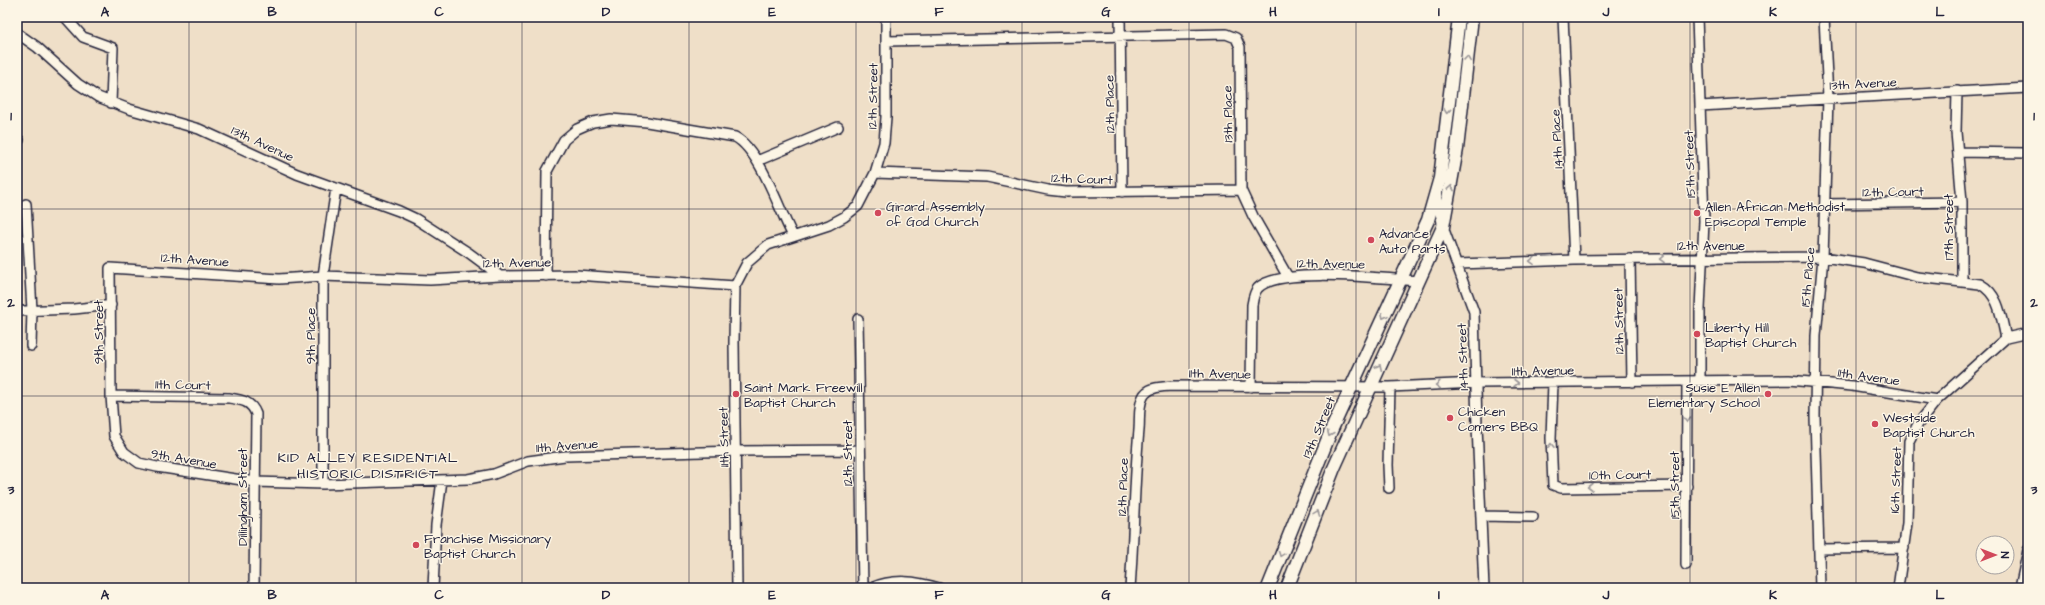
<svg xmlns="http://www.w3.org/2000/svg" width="2045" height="605" font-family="'Architects Daughter',sans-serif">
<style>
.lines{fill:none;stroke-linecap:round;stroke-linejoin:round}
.minor-casing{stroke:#22223b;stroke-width:12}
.major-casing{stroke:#22223b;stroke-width:15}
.minor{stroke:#fcf5e5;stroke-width:9}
.major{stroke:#fcf5e5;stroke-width:12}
.oneway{stroke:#9a9698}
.grid{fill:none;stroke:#22223b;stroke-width:1;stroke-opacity:0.55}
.poi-dot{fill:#d1495b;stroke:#fcf5e5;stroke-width:1.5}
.labels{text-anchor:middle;stroke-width:3;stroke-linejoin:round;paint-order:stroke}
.street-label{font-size:13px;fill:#22223b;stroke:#fcf5e5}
.poi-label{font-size:13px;fill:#22223b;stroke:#fcf5e5;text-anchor:start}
.neighbourhood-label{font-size:14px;letter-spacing:1px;fill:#22223b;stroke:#fcf5e5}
.neatline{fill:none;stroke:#22223b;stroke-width:1.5}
.grid-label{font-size:13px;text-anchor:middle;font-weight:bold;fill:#22223b}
</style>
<rect width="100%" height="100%" fill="#efdfc8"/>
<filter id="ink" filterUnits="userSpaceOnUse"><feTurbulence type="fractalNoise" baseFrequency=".025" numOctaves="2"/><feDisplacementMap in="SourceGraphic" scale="8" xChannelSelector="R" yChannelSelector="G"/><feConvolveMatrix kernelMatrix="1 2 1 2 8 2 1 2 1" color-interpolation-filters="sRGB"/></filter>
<g filter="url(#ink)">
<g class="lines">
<g class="minor-casing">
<path id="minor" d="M65 17 83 37 113 48 111 103
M1120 17 1122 192
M1563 17 1574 260
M1697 17 1704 221 1700 310V381
M17 33 37 47 78 84 98 97 129 109 199 129 297 174 399 211 416 219 469 253 500 276
M886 41 1226 34 1236 38 1240 47 1241 190 1253 216 1288 277
M1957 91 1956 132 1962 202V281
M1700 106 2028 88
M17 139 19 140
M1958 152 2026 153
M757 161 838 127
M875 173 987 177 1048 190 1066 192 1241 190
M1436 194 1443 227 1474 312 1477 426 1484 588
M26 204 32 310 31 346
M1825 204 1962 202
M1630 259 1632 382
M1458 264 1574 260 1823 257 1864 263 1917 277 1980 284C2000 295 2001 318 2006 338
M546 276 547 171 564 140 577 129 593 122 611 119 647 122 735 137C760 150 779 210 793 236
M735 286 576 275 500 276 430 280 323 276 279 279 110 268 111 396 114 436 124 452 139 463 157 467 255 482 323 484 468 479 494 474 528 461 565 456 737 451 860 450
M17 311 74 309 111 305
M858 319 863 588
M1553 383 1551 438 1553 485 1561 488 1687 486
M1251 387 1252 305C1253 299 1254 292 1258 288 1279 266 1388 279 1419 281
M111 396 229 398C242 400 251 401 256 414L254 588
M323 484V276L336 188
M1389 488 1388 465 1390 387
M1482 516 1533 517
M1819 549 1904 548
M1686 565 1687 381
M433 588 436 525 442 480
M737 588 734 342 735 286 747 263 768 245 829 225 844 217 858 206 875 173 884 143 886 117V17
M871 588C894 578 916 581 939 588
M1130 588C1134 535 1134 483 1139 430 1140 420 1138 406 1143 397 1148 386 1163 387 1173 386L1390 387 1477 383 1789 380 1852 386 1937 400
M1820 588 1815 416 1816 336 1823 257 1828 98 1824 17
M1898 588 1907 523 1909 441 1918 424 1937 400 2006 338 2028 333
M2020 588 2028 550"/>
</g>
<g class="major-casing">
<path id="major" d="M1268 588 1331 431 1428 220 1440 178 1459 17
M1287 588 1334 468 1443 227 1457 149 1472 17"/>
</g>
<use href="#minor" class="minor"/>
<use href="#major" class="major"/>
</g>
<defs><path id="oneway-chevron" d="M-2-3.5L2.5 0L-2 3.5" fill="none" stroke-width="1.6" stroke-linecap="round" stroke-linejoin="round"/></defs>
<g class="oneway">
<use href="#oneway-chevron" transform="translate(1467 59) rotate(-84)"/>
<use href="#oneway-chevron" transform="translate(1447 111) rotate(96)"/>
<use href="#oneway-chevron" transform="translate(1451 188) rotate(-79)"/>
<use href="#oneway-chevron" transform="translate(1662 259) rotate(179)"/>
<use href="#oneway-chevron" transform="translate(1532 261) rotate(179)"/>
<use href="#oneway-chevron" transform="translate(1384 316) rotate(115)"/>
<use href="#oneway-chevron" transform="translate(1379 367) rotate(-65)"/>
<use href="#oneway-chevron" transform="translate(1516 383)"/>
<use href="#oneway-chevron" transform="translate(1438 385) rotate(178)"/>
<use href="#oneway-chevron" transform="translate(1687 420) rotate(90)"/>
<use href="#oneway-chevron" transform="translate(1330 434) rotate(113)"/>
<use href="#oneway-chevron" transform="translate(1551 446) rotate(-92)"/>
<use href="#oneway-chevron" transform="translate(1590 487) rotate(180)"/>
<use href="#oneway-chevron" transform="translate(1317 513) rotate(-69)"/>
<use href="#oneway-chevron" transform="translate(1281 554) rotate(111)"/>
</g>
</g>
<path class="grid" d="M189 17V588M356 17V588M522 17V588M689 17V588M856 17V588M1022 17V588M1189 17V588M1356 17V588M1523 17V588M1690 17V588M1856 17V588M17 209H2028M17 396H2028"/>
<g class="poi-dot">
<circle cx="878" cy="213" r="4"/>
<circle cx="1697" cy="213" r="4"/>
<circle cx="1371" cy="240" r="4"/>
<circle cx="1697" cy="334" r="4"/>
<circle cx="736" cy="394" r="4"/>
<circle cx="1768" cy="394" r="4"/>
<circle cx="1450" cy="418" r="4"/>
<circle cx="1875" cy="424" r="4"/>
<circle cx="416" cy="545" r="4"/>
</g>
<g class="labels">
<g class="street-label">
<text transform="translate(1863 83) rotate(-3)" y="5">13th Avenue</text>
<text transform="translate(872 96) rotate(-89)" y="5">12th Street</text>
<text transform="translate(1109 104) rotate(-91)" y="5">12th Place</text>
<text transform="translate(1227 114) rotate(-91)" y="5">13th Place</text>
<text transform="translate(1556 139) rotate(-93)" y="5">14th Place</text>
<text transform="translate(263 143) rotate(25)" y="5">13th Avenue</text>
<text transform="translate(1689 164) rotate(-92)" y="5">15th Street</text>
<text transform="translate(1082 178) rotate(2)" y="5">12th Court</text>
<text transform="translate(1893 191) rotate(-1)" y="5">12th Court</text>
<text transform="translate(1948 227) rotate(-90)" y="5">17th Street</text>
<text x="1711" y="250">12th Avenue</text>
<text transform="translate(195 259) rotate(4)" y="5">12th Avenue</text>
<text transform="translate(517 262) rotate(-1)" y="5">12th Avenue</text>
<text transform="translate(1331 263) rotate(1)" y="5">12th Avenue</text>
<text transform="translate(1807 277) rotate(-85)" y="5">15th Place</text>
<text transform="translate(1618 321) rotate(-91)" y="5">12th Street</text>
<text transform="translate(98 332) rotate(-90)" y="5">9th Street</text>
<text transform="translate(310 336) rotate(-90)" y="5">9th Place</text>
<text transform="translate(1462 357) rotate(-92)" y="5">14th Street</text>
<text transform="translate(1543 370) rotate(-1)" y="5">11th Avenue</text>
<text transform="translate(1220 373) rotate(1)" y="5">11th Avenue</text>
<text transform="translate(1869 376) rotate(8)" y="5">11th Avenue</text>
<text transform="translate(183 384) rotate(1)" y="5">11th Court</text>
<text transform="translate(1318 427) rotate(-67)" y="5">13th Street</text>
<text transform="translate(723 437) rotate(-91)" y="5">11th Street</text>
<text transform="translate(567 445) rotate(-4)" y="5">11th Avenue</text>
<text transform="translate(847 453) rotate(-90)" y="5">12th Street</text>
<text transform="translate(184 458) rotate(10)" y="5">9th Avenue</text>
<text transform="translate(1620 474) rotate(-1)" y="5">10th Court</text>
<text transform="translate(1895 480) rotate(-88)" y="5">16th Street</text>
<text transform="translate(1674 485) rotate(-90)" y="5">15th Street</text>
<text transform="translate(1122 487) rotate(-88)" y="5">12th Place</text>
<text transform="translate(242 497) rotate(-90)" y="5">Dillingham Street</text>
</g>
<g class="poi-label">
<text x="886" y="211">Girard Assembly<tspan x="886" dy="15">of God Church</tspan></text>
<text x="1705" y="211">Allen African Methodist<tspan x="1705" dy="15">Episcopal Temple</tspan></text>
<text x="1379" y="238">Advance<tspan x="1379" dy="15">Auto Parts</tspan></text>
<text x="1705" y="332">Liberty Hill<tspan x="1705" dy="15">Baptist Church</tspan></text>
<text x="744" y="392">Saint Mark Freewill<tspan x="744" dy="15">Baptist Church</tspan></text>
<text x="1760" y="392" text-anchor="end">Susie E Allen<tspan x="1760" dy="15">Elementary School</tspan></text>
<text x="1458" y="416">Chicken<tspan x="1458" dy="15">Comers BBQ</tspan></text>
<text x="1883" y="422">Westside<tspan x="1883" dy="15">Baptist Church</tspan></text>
<text x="424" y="543">Franchise Missionary<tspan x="424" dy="15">Baptist Church</tspan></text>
</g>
<g class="neighbourhood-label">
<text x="368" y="462">KID ALLEY RESIDENTIAL<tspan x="368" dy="16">HISTORIC DISTRICT</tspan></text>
</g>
</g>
<rect width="2045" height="605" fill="none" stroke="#fcf5e5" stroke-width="44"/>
<g transform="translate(1995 555) rotate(90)"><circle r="19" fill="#fcf5e5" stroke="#a5a1a1"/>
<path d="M0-3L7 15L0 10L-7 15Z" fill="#d1495b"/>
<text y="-6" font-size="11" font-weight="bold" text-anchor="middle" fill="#22223b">N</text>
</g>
<rect x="22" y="22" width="2001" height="561" class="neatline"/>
<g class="grid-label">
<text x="105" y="16">A</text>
<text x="272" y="16">B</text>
<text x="439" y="16">C</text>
<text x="606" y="16">D</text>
<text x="772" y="16">E</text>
<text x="939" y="16">F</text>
<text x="1106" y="16">G</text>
<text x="1273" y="16">H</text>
<text x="1439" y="16">I</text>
<text x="1606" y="16">J</text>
<text x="1773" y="16">K</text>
<text x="1940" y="16">L</text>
<text x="11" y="120">1</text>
<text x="2034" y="120">1</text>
<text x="11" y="307">2</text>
<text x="2034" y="307">2</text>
<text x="11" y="494">3</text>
<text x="2034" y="494">3</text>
<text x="105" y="599">A</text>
<text x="272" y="599">B</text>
<text x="439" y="599">C</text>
<text x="606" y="599">D</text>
<text x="772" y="599">E</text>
<text x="939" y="599">F</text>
<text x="1106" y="599">G</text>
<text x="1273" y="599">H</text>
<text x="1439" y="599">I</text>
<text x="1606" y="599">J</text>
<text x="1773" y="599">K</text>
<text x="1940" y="599">L</text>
</g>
</svg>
